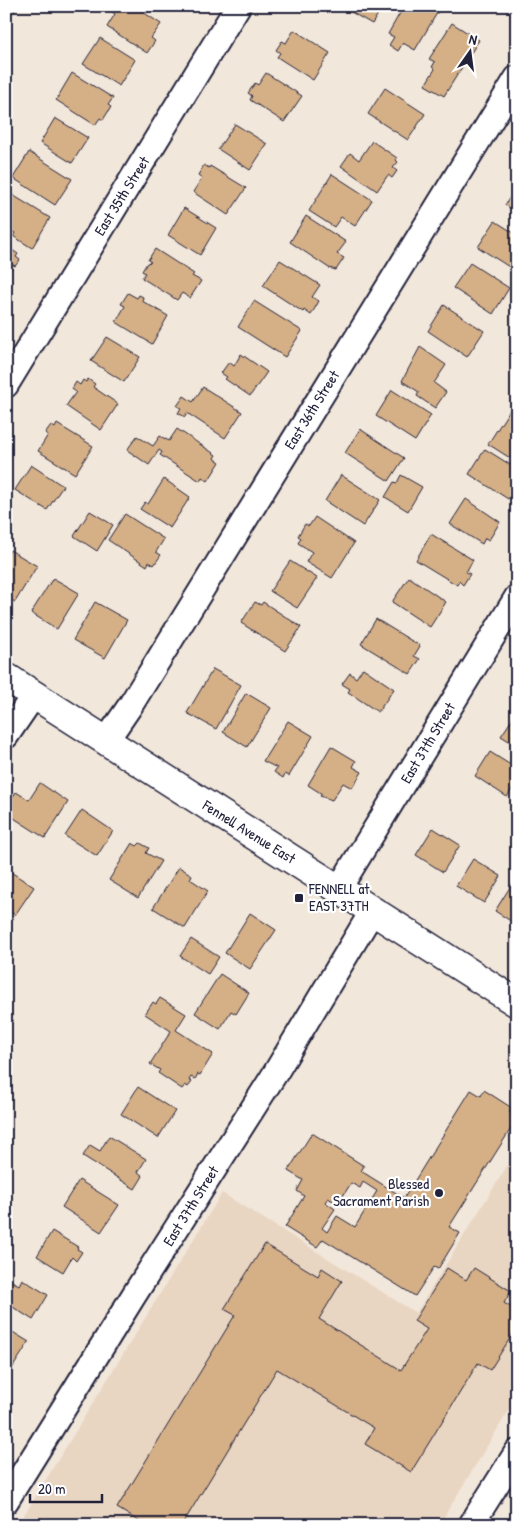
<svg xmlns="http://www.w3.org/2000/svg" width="523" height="1531" font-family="'Patrick Hand',sans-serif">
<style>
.built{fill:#e9d6c2}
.building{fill:#d5af86;stroke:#22223b;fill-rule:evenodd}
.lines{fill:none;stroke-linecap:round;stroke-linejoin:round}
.street-casing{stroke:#22223b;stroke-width:28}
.secondary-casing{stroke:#22223b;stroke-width:31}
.street{stroke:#fff;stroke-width:24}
.secondary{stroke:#fff;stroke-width:28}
.poi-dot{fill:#22223b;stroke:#fff;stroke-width:2}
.labels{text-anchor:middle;stroke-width:4.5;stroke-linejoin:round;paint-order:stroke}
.street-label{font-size:15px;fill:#22223b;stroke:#fff}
.poi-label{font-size:15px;fill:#22223b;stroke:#fff;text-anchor:start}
</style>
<rect width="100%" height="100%" fill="#f2e7db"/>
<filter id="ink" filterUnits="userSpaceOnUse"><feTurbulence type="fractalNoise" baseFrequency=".02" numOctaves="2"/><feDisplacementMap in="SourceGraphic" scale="10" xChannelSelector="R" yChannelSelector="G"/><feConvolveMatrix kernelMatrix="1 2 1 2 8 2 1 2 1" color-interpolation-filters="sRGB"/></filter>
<g filter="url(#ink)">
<path class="built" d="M517 1150V1397L439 1525H18L222 1193 416 1313Z"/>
<path class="building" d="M6 6H17L6 24Z
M109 6H134L161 24 151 38 155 41 147 53 107 27 115 14 108 9Z
M157 6H171L167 12Z
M346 6H383L372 24 344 8Z
M404 6H437L440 8 415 50 403 43 398 51 389 45 394 37 388 34Z
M452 23 479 40 444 96 425 85 435 69 432 67 435 62 429 59Z
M294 30 330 53 313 80 277 57 280 53 276 50 282 41 286 43Z
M100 38 135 60 119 86 83 64Z
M72 73 113 98 108 105 111 107 103 120 100 118 95 125 56 100Z
M266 73 302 96 284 122 250 100 252 96 248 93 255 83 258 85Z
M385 88 425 114 408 140 368 114Z
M55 118 88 138 72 163 40 143Z
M235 124 267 144 250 170 218 149Z
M372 141 397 158 396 160 398 162 393 168 397 171 392 178 388 175 377 191 341 166 350 153 359 160Z
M29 152 72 179 55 205 13 178Z
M204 165 209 168 210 166 246 188 228 215 193 192 202 178 198 175Z
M332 174 372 200 355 226 341 217 334 227 309 211Z
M517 186V212L505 205Z
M6 191 50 218 32 248 13 236 15 233 6 228Z
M184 208 216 228 200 255 168 235Z
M306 216 346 242 337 254 344 258 336 270 329 268 290 242Z
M495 221 517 235V272L478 247Z
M6 246 18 254 16 257 20 260 15 266 11 264 10 266 12 268 6 277Z
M155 249 194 274 192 276 201 281 190 298 182 293 177 300 142 278 145 273 142 271 147 263 151 262 148 260Z
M280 260 320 285 312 297 319 301 311 315 304 310 303 312 263 286Z
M470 263 509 288 493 314 453 288Z
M128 293 137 298 139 295 143 297 142 301 168 316 152 344 116 322 125 306 121 304Z
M254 301 302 331 285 357 238 327Z
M444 305 484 331 467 357 428 331Z
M107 337 140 357 124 382 91 361Z
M420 347 446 365 434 383 446 392 435 408 417 396 419 392 402 381Z
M241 354 267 372 250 396 225 379 227 377 221 373 229 362 234 366Z
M88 379 95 384 93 387 118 404 101 430 66 406 76 392 72 389 76 382 80 385 83 380 86 382Z
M203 387 242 412 225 438 187 413 185 417 178 413 181 408 177 406 184 396 193 402Z
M392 390 431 415 415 441 376 416Z
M511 408 517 412V449L510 458 488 444Z
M57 424 93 446 75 474 38 451 48 435 45 433 51 425 55 428Z
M177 429 216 455 214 458 220 462 208 481 202 477 200 481 160 455 162 452 159 450 149 465 127 450 137 436 153 446 160 436 169 441Z
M360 429 404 458 389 481 345 453Z
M485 449 517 469V486L508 499 469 474Z
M31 465 63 486 47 510 15 490Z
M341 475 380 500 363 526 325 501Z
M401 475 422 487 408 511 385 497 394 482 397 483Z
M164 479 190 497 170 528 140 509 145 502 148 504Z
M466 499 500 522 489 540 485 538 482 544 450 524Z
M90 511 113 525 97 551 74 536Z
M125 514 164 539 156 552 161 555 154 565 149 562 147 566 108 540Z
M315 517 354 543 332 578 306 562 312 552 298 543 301 538 298 536 305 524 309 526Z
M431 534 473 560 466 572 470 574 463 585 459 581 457 585 416 560Z
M10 550 37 566 15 602 6 597V557Z
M290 561 317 578 297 608 270 591Z
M409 577 446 602 430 627 392 602Z
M53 578 79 593 57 629 31 613Z
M95 602 127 620 105 658 73 640Z
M255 602 261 605 263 602 301 627 285 651 241 623Z
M376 619 420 646 414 656 420 659 410 674 361 644Z
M363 668 394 689 378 712 348 692 350 689 342 684 350 673 356 678Z
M213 669 241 685 216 729 187 713Z
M246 693 271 708 247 747 223 732Z
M517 712V746L501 736Z
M288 721 313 736 289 776 285 774 283 778 274 772 277 768 263 761Z
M331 746 356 761 353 767 362 772 352 788 343 783 332 800 320 796 322 794 308 785Z
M490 752 517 769V782L507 797 475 776Z
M40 783 68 802 45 838 6 813V807L16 792 29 800Z
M82 810 113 831 97 856 65 836Z
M433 828 460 845 443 872 416 855Z
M132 843 137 846 140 843 149 848 146 853 161 861 138 898 109 880Z
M473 859 501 876 484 903 456 886Z
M179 867 192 875 190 879 208 891 185 928 153 908Z
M6 869 34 887 15 915 6 909Z
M512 884 517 887V925L495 911Z
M250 913 276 930 250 969 225 953Z
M191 939 219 957 208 974 180 956Z
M220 974 249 993 236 1014 231 1011 220 1029 195 1013Z
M160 998 186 1014 176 1030 213 1054 200 1075 198 1074 195 1079 191 1077 189 1080 192 1082 188 1087 185 1085 182 1089 158 1073 160 1070 150 1064 171 1031 145 1014 153 1002 156 1004Z
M138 1087 175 1111 158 1138 121 1114Z
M471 1090 481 1096 484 1090 512 1108 509 1112 517 1117V1119L449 1227 460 1233 438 1269 434 1267 415 1296 323 1239 317 1247 285 1227 304 1196 297 1191 303 1180 288 1171 312 1133 364 1166 361 1171 404 1198ZM363 1182 377 1191 355 1227 337 1216 327 1232 322 1228 335 1209 325 1202 328 1198 338 1204 351 1183 360 1188Z
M109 1136 146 1159 138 1172 143 1176 135 1189 83 1156 90 1145 100 1151Z
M79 1180 119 1205 101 1232 62 1207Z
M52 1231 78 1247 77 1249 82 1252 76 1261 72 1257 63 1272 37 1256Z
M265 1244 318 1276 322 1268 342 1281 319 1319 401 1370 427 1329 414 1321 447 1268 466 1280 474 1268 511 1291 504 1303 517 1311V1327L490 1370 478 1363 411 1472 365 1444 374 1428 277 1369 182 1525H145L117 1508 235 1315 224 1309Z
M22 1279 48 1295 33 1320 8 1304 12 1297 6 1293V1286L10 1280 19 1285Z
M6 1328 29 1342 11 1370 6 1367Z"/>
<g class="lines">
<g class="street-casing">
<path id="street" d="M6 385 238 6
M6 736 34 695
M106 741 130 706 517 78
M338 890 517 597
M6 1501 134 1295 276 1072 373 910
M471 1525 517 1452"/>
</g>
<g class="secondary-casing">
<path id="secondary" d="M6 677 517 1003"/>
</g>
<use href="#street" class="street"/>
<use href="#secondary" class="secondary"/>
</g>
</g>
<g class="poi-dot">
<rect x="294" y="893" width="10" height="10" rx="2.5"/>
<circle cx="439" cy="1193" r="5"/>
</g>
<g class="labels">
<g class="street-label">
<text transform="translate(122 196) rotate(-58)" y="5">East 35th Street</text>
<text transform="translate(312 410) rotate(-58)" y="5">East 36th Street</text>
<text transform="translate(428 743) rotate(-59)" y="5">East 37th Street</text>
<text transform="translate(249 832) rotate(32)" y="5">Fennell Avenue East</text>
<text transform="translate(191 1206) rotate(-58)" y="5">East 37th Street</text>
</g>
<g class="poi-label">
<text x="309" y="894">FENNELL at<tspan x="309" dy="17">EAST 37TH</tspan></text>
<text x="429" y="1189" text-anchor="end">Blessed<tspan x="429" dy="17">Sacrament Parish</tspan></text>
</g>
</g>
<rect width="523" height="1531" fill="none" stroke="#fff" stroke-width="25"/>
<rect x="12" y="12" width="498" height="1506" fill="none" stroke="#22223b" stroke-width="2" filter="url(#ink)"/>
<g transform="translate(470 52) rotate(14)" stroke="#ffffff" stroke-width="4" paint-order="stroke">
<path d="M0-4L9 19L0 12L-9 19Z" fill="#22223b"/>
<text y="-8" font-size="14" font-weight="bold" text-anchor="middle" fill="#22223b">N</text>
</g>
<path d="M30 1494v8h72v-8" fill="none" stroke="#22223b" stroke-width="2.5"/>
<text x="38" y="1494" font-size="15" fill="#22223b" stroke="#ffffff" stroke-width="4" paint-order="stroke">20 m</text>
</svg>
